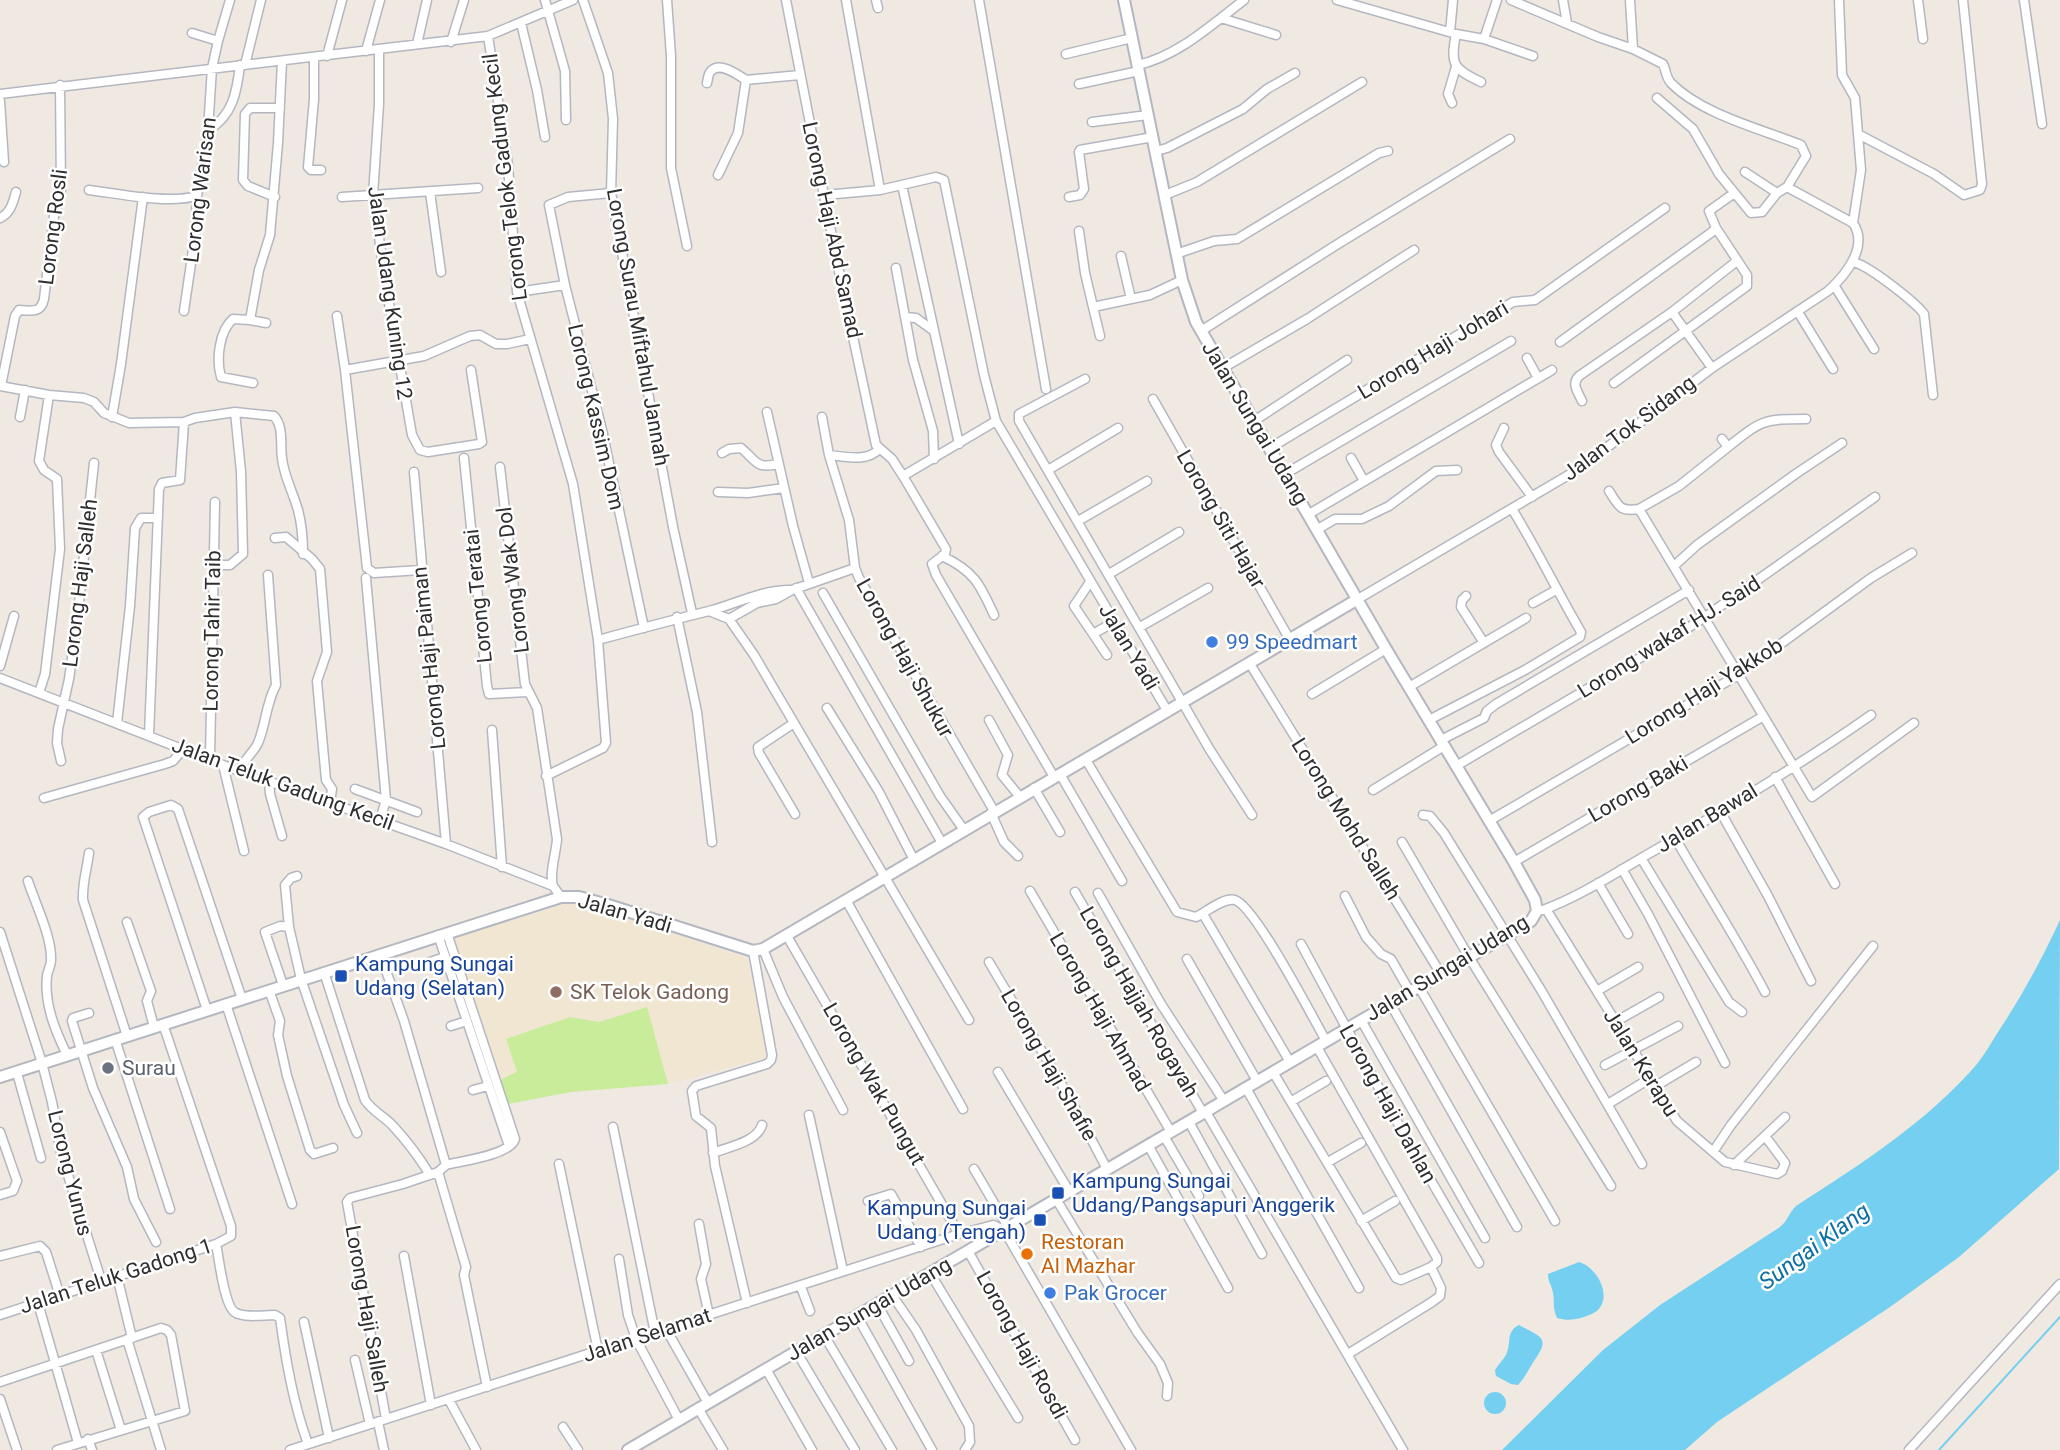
<svg xmlns="http://www.w3.org/2000/svg" width="2060" height="1450" font-family="Roboto,sans-serif">
<style>
.education{fill:#f0e6d1}
.pitch{fill:#c9ec9a}
.water{fill:#75cff0}
.lines{fill:none;stroke-linecap:round;stroke-linejoin:round}
.stream{stroke:#75cff0;stroke-width:2}
.street-casing{stroke:#b4b7c1;stroke-width:11}
.secondary-casing{stroke:#b4b7c1;stroke-width:14}
.street{stroke:#fff;stroke-width:8}
.secondary{stroke:#fff;stroke-width:10}
.shop-dot{fill:#3f7fe0;stroke:#fff;stroke-width:2.5}
.transit-dot{fill:#1a4fb4;stroke:#fff;stroke-width:2.5}
.education-dot{fill:#8d6e63;stroke:#fff;stroke-width:2.5}
.worship-dot{fill:#6b7280;stroke:#fff;stroke-width:2.5}
.food-dot{fill:#e8710a;stroke:#fff;stroke-width:2.5}
.labels{text-anchor:middle;stroke-width:5;stroke-linejoin:round;paint-order:stroke}
.street-label{font-size:21px;fill:#2e2e2e;stroke:#fff}
.shop-label{font-size:21px;fill:#366cbe;stroke:#fff;text-anchor:start}
.transit-label{font-size:21px;fill:#164399;stroke:#fff;text-anchor:start}
.education-label{font-size:21px;fill:#785e54;stroke:#fff;text-anchor:start}
.worship-label{font-size:21px;fill:#5b616d;stroke:#fff;text-anchor:start}
.food-label{font-size:21px;fill:#c56008;stroke:#fff;text-anchor:start}
.water-label{font-size:23px;font-style:italic;fill:#0d6fa3;stroke:#fff}
</style>
<rect width="100%" height="100%" fill="#efe9e1"/>
<path class="education" d="M575 901 747 958 768 1057 668 1084 646 1007 599 1022 570 1017 506 1039 517 1073 500 1080 454 938Z"/>
<path class="pitch" d="M647 1007 668 1084 571 1092 508 1104 500 1080 517 1072 506 1039 570 1017 599 1022Z"/>
<path class="water" d="M2060 920 2059 1169 1959 1257 1890 1307 1717 1422 1685 1450H1502L1603 1350 1660 1305 1780 1227C1788 1221 1789 1212 1796 1206 1861 1164 1927 1122 1977 1064 1985 1054 1991 1043 1998 1032 2022 996 2042 959 2060 920Z
M1579 1262C1595 1266 1613 1294 1598 1310 1595 1313 1589 1315 1584 1317 1574 1320 1567 1321 1557 1318 1552 1306 1555 1304 1553 1293 1552 1285 1548 1283 1548 1274Z
M1519 1325C1541 1337 1551 1337 1534 1361 1529 1369 1525 1377 1518 1385L1511 1384 1496 1376 1495 1370C1498 1365 1503 1360 1506 1355 1512 1343 1505 1332 1519 1325Z
M1484 1403a11 11 0 1 1 22 0a11 11 0 1 1-22 0Z"/>
<g class="lines">
<path class="stream" d="M1939 1450 2060 1317"/>
<g class="street-casing">
<path id="street" d="M545 0 565 71 566 120
M583 0 608 73 613 119 611 193 673 527 692 613
M667 0 671 56V168L687 246
M786 0 836 257 876 445 892 459 903 476 946 549 945 554 932 564 936 575 1054 777
M846 0 880 190
M876 0 878 8
M979 0 1046 389
M1337 0 1456 34 1484 39 1497 0
M1511 0 1598 37 1633 49 1663 64C1666 70 1666 78 1671 83 1701 114 1761 129 1801 145L1806 156 1787 187
M1563 0 1567 23
M1630 0 1633 49
M1839 0 1842 75 1855 98 1858 134 1934 174 1964 195 1980 190 1982 184 1963 0
M1918 0 1923 39
M2024 0 2042 124
M1221 18 1276 35
M521 23 537 90 545 137
M1450 32 1453 0
M192 33 218 41 230 0
M1456 34C1450 64 1453 69 1481 82
M488 36 508 165 517 292 573 484 598 640 606 743 603 748 546 776
M1484 39 1533 56
M451 42 464 0
M417 44 427 0
M379 50V104L373 195 386 286 412 435 420 450 428 452 479 444 482 442 471 370
M366 51 380 0
M1066 54 1132 38
M327 56 342 0
M314 58V99L308 167 311 170H321
M245 65 261 0
M1138 65C1178 56 1211 25 1244 0
M707 83C708 79 708 74 711 71 720 61 738 75 746 80
M1079 84 1139 71
M0 94 488 36 573 0
M1657 98 1693 129 1719 174 1751 213 1762 212 1777 193 1787 187 1853 223
M0 101 4 162
M1452 103 1448 94 1456 67
M1092 122 1148 115
M208 130C233 116 237 91 240 65
M1156 151 1167 148 1243 109 1267 89 1295 73
M1745 172 1777 193
M718 175 738 133 746 80 800 75
M902 185 959 444
M89 190C121 194 167 204 197 196
M430 192 441 272
M611 193 568 197 549 205 565 285 602 430 644 628
M825 195 880 190 936 177 944 180 984 375 996 421 1168 712
M1165 195 1197 182 1362 82
M275 197 248 186 243 180 245 114 250 108H280
M342 197 478 188
M1069 197 1080 195 1084 189 1079 152 1080 150 1153 137
M0 218C11 213 13 202 16 192
M1853 223 1861 170 1858 134
M1079 231 1085 273 1093 307 1150 295 1182 280
M1176 254 1214 241 1237 239 1379 153 1388 151
M1121 256 1131 299
M1852 262C1866 263 1915 302 1924 314L1933 395
M896 268 913 360 933 431 934 459
M1834 285 1874 349
M517 292 565 285
M1093 307 1100 336
M184 311 195 236 197 196 208 130 212 68 218 41
M1672 312 1712 368
M1798 312 1833 369
M337 316 345 370
M905 317 916 318 934 331
M250 320 266 323
M1201 331 1341 242 1510 139
M1560 342 1712 232 1716 228 1709 211 1733 194
M1527 358 1538 378
M1223 368 1307 319 1414 250
M1085 379 1019 414V421L1210 750 1252 815
M253 383 221 377C216 360 219 331 233 319L250 320 259 270 270 235 278 143 282 61
M1614 383 1747 286V275L1716 228
M0 386 49 395 84 398 94 402 104 413 129 423 184 422 195 418 235 412 274 416C284 427 280 444 282 458 284 477 293 492 298 510 302 525 303 539 303 554
M1 386 15 316 19 310C32 311 41 313 44 299L54 216 61 190 60 85
M1153 399 1290 640
M1582 401C1578 392 1571 384 1579 376L1672 312 1737 261
M767 412 793 526 809 583
M20 417 25 390
M112 417 121 364 143 197
M822 417 829 455 849 520 855 568 859 578 994 811
M1254 421 1347 360
M1504 428 1496 445 1499 452 1532 497
M1728 447C1762 420 1763 419 1806 419
M1270 448 1513 302 1535 300 1665 208
M722 453 729 449 741 448C757 461 755 469 778 464
M829 455C846 457 868 462 879 449
M464 458 487 686 489 694 528 692
M1351 458 1364 481
M500 467 525 684 537 708 557 839C556 854 549 873 553 886
M1048 470 1118 428
M414 472 446 844
M1285 474 1511 341
M903 476 996 421
M1609 491C1619 506 1619 512 1639 509L1812 797 1914 723
M718 492 748 493 784 488
M1639 509 1679 486 1728 447 1722 439
M1309 514 1552 370
M1078 521 1147 481
M1318 529 1335 519H1362L1389 506 1436 471 1457 470
M275 538 286 537 312 559 320 569 327 652 317 681 326 780 332 789 330 802
M942 556C974 571 980 584 994 615
M214 565H230L243 554 241 472 235 412
M1674 566 1697 545 1797 473 1842 443
M421 570 374 573 367 568 345 370 424 356 470 336 480 335 496 344H507L530 339
M1109 574 1179 532
M366 578 386 800 380 820
M1090 582 1074 606 1093 634
M796 588 942 843
M823 593 940 796 964 830
M1466 596 1462 600 1461 607 1484 643
M1358 599 1577 470 1712 368 1828 291C1846 275 1869 246 1853 223
M1533 603 1556 590
M709 611 729 619 754 655 969 1020
M677 617 697 712 712 842
M729 619 757 603 776 599 792 590
M1140 627 1208 588
M598 640C635 630 672 620 709 611 736 604 763 589 792 590L855 568
M1107 655 1093 634 1114 622
M1250 664 1441 974
M0 666 14 616
M0 678 223 765 446 844 553 886 561 897
M1409 687 1526 618
M39 693 45 674 60 549 57 479 44 470 39 461 49 395
M1312 694 1386 649
M827 708 879 792 914 860
M989 720 1008 755 1002 775 1020 797
M1429 720 1525 670 1580 637 1581 632C1557 591 1537 549 1512 509
M117 723 130 606 135 528 141 518H158
M794 723 758 747 759 753 795 814
M492 730 502 867
M149 735 159 489 162 483 180 480 184 422
M1441 740 1484 718 1487 711 1496 704 1689 590
M210 759 215 502
M1086 760 1177 912 1196 917C1206 912 1224 897 1235 900 1255 906 1313 1018 1326 1041
M61 761 57 743 58 729 69 679 76 630 94 463
M223 765 244 851
M1456 766 1655 649 1705 617 1875 497
M240 770C245 758 254 752 258 743 266 724 266 703 276 685L268 575
M1060 774 1122 881
M1775 777 1835 884
M269 780 270 794 282 836
M1034 788 1060 832
M355 789 417 812
M1373 790 1444 746
M44 798 165 764 173 761 184 748
M1720 811 1768 896 1811 981
M991 813 1004 842 1018 856
M1423 815 1430 816 1444 833 1541 990 1642 1164
M1489 821 1738 675 1871 578 1912 553
M1675 838C1705 890 1737 939 1765 992
M1402 842 1469 957 1611 1186
M89 853C87 869 82 884 83 900L127 1036
M1641 858 1729 1002 1742 1012
M1514 862 1762 717
M1622 869 1648 914 1725 1063
M28 881C35 903 52 937 51 960 51 965 48 970 47 976 44 1004 55 1030 67 1055
M1598 883 1628 934
M1030 891 1171 1132
M1075 892 1203 1113
M1098 893 1161 1004 1224 1101
M1345 896 1366 937 1381 954 1391 959 1410 992
M846 900 963 1109
M1546 909 1677 1121 1725 1162 1777 1174 1782 1171 1785 1163 1765 1136
M1543 910C1583 895 1620 870 1657 849 1730 807 1803 763 1871 715
M1203 914 1290 1062
M127 922 151 991 147 1001 154 1027
M289 927 285 885 291 878 297 876
M0 932 42 1063 52 1102 61 1153 102 1283
M438 935 509 1146
M787 936 959 1234
M1301 944 1401 1129 1479 1263
M763 949 783 997 843 1110
M380 954 404 1021 446 1165 438 1172 403 1184 350 1198 347 1202 386 1419
M1187 959 1257 1081
M430 962 445 957
M989 962 1069 1097 1107 1169
M324 972 365 1100C373 1112 384 1116 393 1126 407 1141 419 1157 430 1175
M283 985 265 932 280 926 289 927 301 979 344 1105 357 1133
M1419 987 1555 1221
M269 990 280 1021 278 1035 287 1076 310 1150 314 1154 333 1148
M1597 991 1638 967
M1390 1003 1517 1227
M226 1004 292 1204
M207 1010 143 817 149 812 171 805 178 809 242 999
M89 1013 73 1018 72 1021 93 1088 127 1167 134 1199 156 1242
M1361 1020 1485 1238
M1615 1022 1659 997
M451 1026 467 1021
M115 1039 170 1209
M1317 1047 1437 1258V1262L1431 1267
M1605 1065 1678 1026
M998 1072 1069 1191
M1273 1072 1396 1278 1401 1280 1431 1267 1441 1288 1440 1296 1432 1302 1348 1354
M17 1073 41 1158
M1654 1087 1696 1062
M1246 1088 1359 1288
M473 1090 488 1086
M1292 1101 1326 1081
M1608 1104 1649 1079
M1206 1112 1403 1450
M809 1115 843 1271
M1189 1122 1262 1254
M613 1127 655 1333
M0 1132 17 1181 13 1191 0 1195
M1164 1136 1199 1196
M1148 1145 1228 1288
M1713 1152 1731 1125 1873 946
M713 1153C728 1147 757 1142 762 1125
M1328 1162 1361 1143
M559 1164 598 1351
M446 1165C462 1161 510 1155 515 1139L447 933
M1734 1165 1785 1117
M974 1169 1008 1227
M438 1172 466 1267 464 1275 487 1387
M1056 1199 1137 1332 1160 1364 1168 1383 1167 1396
M868 1201 891 1194 921 1247
M1361 1221 1395 1201
M699 1224 706 1264 701 1279 709 1315
M216 1244C219 1257 224 1308 236 1313 246 1318 264 1315 275 1315L280 1318C286 1361 293 1403 308 1444
M968 1251 1075 1440
M0 1256 40 1246 46 1252 60 1296
M404 1256 431 1405
M619 1259 628 1315 636 1339 679 1420
M930 1273 1018 1418
M117 1276 132 1338
M801 1287 810 1311
M892 1295 916 1330 969 1426 970 1442 965 1450
M38 1303 78 1443
M747 1303 715 1166 711 1128 696 1116 692 1091 696 1086 767 1064 771 1060 772 1055 753 951
M877 1304 909 1361
M0 1315 216 1244 231 1236V1226L163 1024
M857 1316 932 1450
M304 1322 329 1438
M666 1329 708 1403
M824 1335 892 1450
M127 1339 161 1450
M96 1350 121 1430
M796 1351 855 1450
M355 1360 370 1424
M766 1369 812 1450
M0 1382 161 1328 167 1330 171 1335 185 1411 57 1450
M0 1399 17 1450
M449 1400 476 1450
M698 1408 723 1450
M378 1422 384 1450
M563 1427 578 1450
M88 1439 92 1450
M290 1450 959 1234 993 1225 1004 1230 1131 1450
M1909 1450 2060 1284"/>
</g>
<g class="secondary-casing">
<path id="secondary" d="M0 1077 561 897H579L605 904 753 951 763 949 1358 599
M628 1450 1531 921 1537 911 1535 900 1514 862 1386 649 1196 322 1182 280 1124 0"/>
</g>
<use href="#street" class="street"/>
<use href="#secondary" class="secondary"/>
</g>
<g class="shop-dot">
<circle cx="1212" cy="642" r="7"/>
<circle cx="1050" cy="1293" r="7"/>
</g>
<g class="transit-dot">
<rect x="334" y="969" width="14" height="14" rx="3.5"/>
<rect x="1051" y="1186" width="14" height="14" rx="3.5"/>
<rect x="1033" y="1213" width="14" height="14" rx="3.5"/>
</g>
<circle class="education-dot" cx="556" cy="992" r="7"/>
<circle class="worship-dot" cx="108" cy="1068" r="7"/>
<circle class="food-dot" cx="1027" cy="1254" r="7"/>
<g class="labels">
<g class="street-label">
<text transform="translate(505 177) rotate(-97)" y="7">Lorong Telok Gadung Kecil</text>
<text transform="translate(200 190) rotate(-83)" y="7">Lorong Warisan</text>
<text transform="translate(53 227) rotate(-83)" y="7">Lorong Rosli</text>
<text transform="translate(832 230) rotate(78)" y="7">Lorong Haji Abd Samad</text>
<text transform="translate(390 293) rotate(82)" y="7">Jalan Udang Kuning 12</text>
<text transform="translate(638 327) rotate(80)" y="7">Lorong Surau Miftahul Jannah</text>
<text transform="translate(1433 350) rotate(-31)" y="7">Lorong Haji Johari</text>
<text transform="translate(596 417) rotate(77)" y="7">Lorong Kassim Dom</text>
<text transform="translate(1255 423) rotate(59)" y="7">Jalan Sungai Udang</text>
<text transform="translate(1629 428) rotate(-37)" y="7">Jalan Tok Sidang</text>
<text transform="translate(1221 519) rotate(60)" y="7">Lorong Siti Hajar</text>
<text transform="translate(513 580) rotate(-97)" y="7">Lorong Wak Dol</text>
<text transform="translate(80 583) rotate(-83)" y="7">Lorong Haji Salleh</text>
<text transform="translate(478 596) rotate(-96)" y="7">Lorong Teratai</text>
<text transform="translate(212 631) rotate(-89)" y="7">Lorong Tahir Taib</text>
<text transform="translate(1669 637) rotate(-32)" y="7">Lorong wakaf HJ. Said</text>
<text transform="translate(1129 647) rotate(59)" y="7">Jalan Yadi</text>
<text transform="translate(429 658) rotate(-96)" y="7">Lorong Haji Paiman</text>
<text transform="translate(905 658) rotate(61)" y="7">Lorong Haji Shukur</text>
<text transform="translate(1704 691) rotate(-32)" y="7">Lorong Haji Yakkob</text>
<text transform="translate(283 784) rotate(20)" y="7">Jalan Teluk Gadung Kecil</text>
<text transform="translate(1638 789) rotate(-30)" y="7">Lorong Baki</text>
<text transform="translate(1707 818) rotate(-31)" y="7">Jalan Bawal</text>
<text transform="translate(1346 819) rotate(58)" y="7">Lorong Mohd Salleh</text>
<text transform="translate(625 913) rotate(16)" y="7">Jalan Yadi</text>
<text transform="translate(1447 968) rotate(-31)" y="7">Jalan Sungai Udang</text>
<text transform="translate(1139 1002) rotate(60)" y="7">Lorong Hajjah Rogayah</text>
<text transform="translate(1100 1012) rotate(60)" y="7">Lorong Haji Ahmad</text>
<text transform="translate(1641 1063) rotate(58)" y="7">Jalan Kerapu</text>
<text transform="translate(1049 1065) rotate(60)" y="7">Lorong Haji Shafie</text>
<text transform="translate(874 1084) rotate(60)" y="7">Lorong Wak Pungut</text>
<text transform="translate(1388 1104) rotate(61)" y="7">Lorong Haji Dahlan</text>
<text transform="translate(70 1173) rotate(76)" y="7">Lorong Yunus</text>
<text transform="translate(116 1276) rotate(-18)" y="7">Jalan Teluk Gadong 1</text>
<text transform="translate(367 1309) rotate(80)" y="7">Lorong Haji Salleh</text>
<text transform="translate(869 1309) rotate(-30)" y="7">Jalan Sungai Udang</text>
<text transform="translate(647 1335) rotate(-18)" y="7">Jalan Selamat</text>
<text transform="translate(1022 1345) rotate(61)" y="7">Lorong Haji Rosdi</text>
</g>
<g class="shop-label">
<text x="1226" y="649">99 Speedmart</text>
<text x="1064" y="1300">Pak Grocer</text>
</g>
<g class="transit-label">
<text x="355" y="971">Kampung Sungai<tspan x="355" dy="24">Udang (Selatan)</tspan></text>
<text x="1072" y="1188">Kampung Sungai<tspan x="1072" dy="24">Udang/Pangsapuri Anggerik</tspan></text>
<text x="1026" y="1215" text-anchor="end">Kampung Sungai<tspan x="1026" dy="24">Udang (Tengah)</tspan></text>
</g>
<g class="education-label">
<text x="570" y="999">SK Telok Gadong</text>
</g>
<g class="worship-label">
<text x="122" y="1075">Surau</text>
</g>
<g class="food-label">
<text x="1041" y="1249">Restoran<tspan x="1041" dy="24">Al Mazhar</tspan></text>
</g>
<g class="water-label">
<text transform="translate(1814 1246) rotate(-36)" y="8">Sungai Klang</text>
</g>
</g>
</svg>
